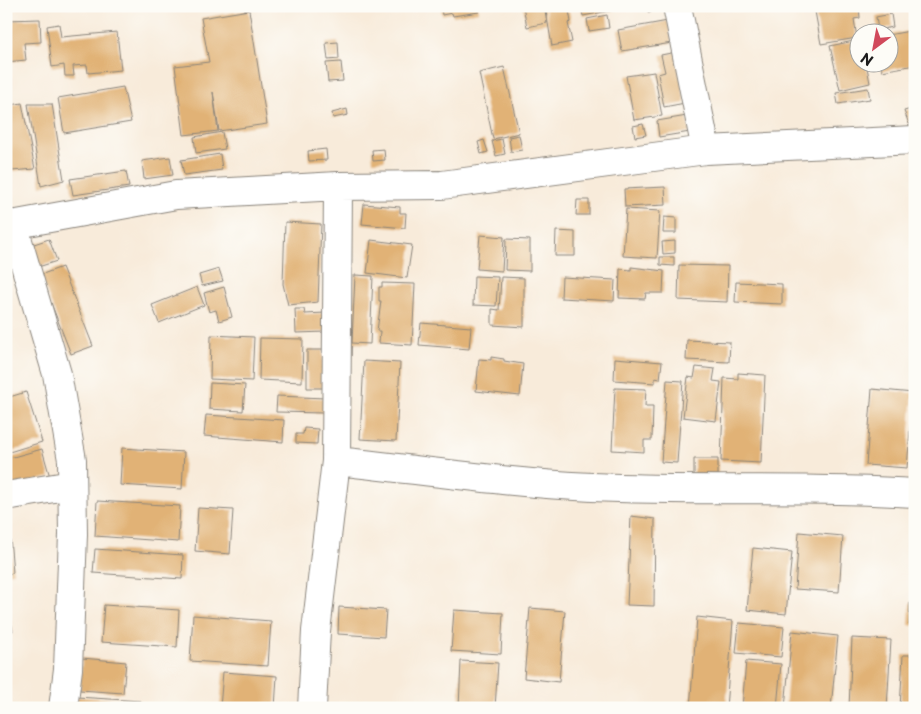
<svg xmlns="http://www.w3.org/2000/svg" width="921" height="714" font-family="'Playpen Sans',sans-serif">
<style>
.building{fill:#e1b276}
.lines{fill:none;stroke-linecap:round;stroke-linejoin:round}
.minor-casing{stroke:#8a847b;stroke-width:30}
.minor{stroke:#fff;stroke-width:28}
</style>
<rect width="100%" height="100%" fill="#fdfcf7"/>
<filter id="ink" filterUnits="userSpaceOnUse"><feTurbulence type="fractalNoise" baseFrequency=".02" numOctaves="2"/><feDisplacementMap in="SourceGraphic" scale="10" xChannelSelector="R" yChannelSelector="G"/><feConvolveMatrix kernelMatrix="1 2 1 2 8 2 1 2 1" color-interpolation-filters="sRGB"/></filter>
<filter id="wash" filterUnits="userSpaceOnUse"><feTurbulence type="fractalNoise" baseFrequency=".0096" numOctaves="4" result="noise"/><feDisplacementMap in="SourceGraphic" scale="20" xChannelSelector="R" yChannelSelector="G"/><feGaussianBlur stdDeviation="1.12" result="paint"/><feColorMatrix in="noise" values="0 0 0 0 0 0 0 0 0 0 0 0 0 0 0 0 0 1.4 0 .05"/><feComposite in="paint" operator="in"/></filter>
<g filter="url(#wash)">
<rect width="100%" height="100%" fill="#f8ebda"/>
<g id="blocks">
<path class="building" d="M453 6H478L479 12 453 16 452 13 442 15 441 8Z
M523 6H544L547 23 527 27Z
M545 6H564L565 11H569L571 22 568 23 572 42 552 46Z
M581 6H629V7L583 16Z
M647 6H667V9L648 12Z
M814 6H859L860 18 854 19 857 38 821 44Z
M249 10 267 124 219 131 213 92 218 131 184 135 175 66 209 62 201 18Z
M891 14 893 27 878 30 876 17Z
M607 15 609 28 589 31 587 19Z
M40 19 41 42 24 43 26 60 6 62V20Z
M668 21 672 43 622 51 618 30Z
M59 24 61 37 117 32 121 70 88 73 87 65 73 66 74 76H65L64 65 52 67 47 26Z
M915 30V65L882 71 881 62H888V35Z
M858 40V62H866L870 83 840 90 830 46Z
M338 42 339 59 328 60 326 43Z
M676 52 685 103 664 107 658 74 665 72 661 55Z
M341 62 343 81 328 82 326 63Z
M504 67 519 133 493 139 479 73Z
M654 72 662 116 634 120 626 76Z
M123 87 131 122 64 133 58 98Z
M868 88 870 99 838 104 836 93Z
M22 103 35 169 12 171 6 141V106Z
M28 104H52L64 180 41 186Z
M915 108V122L909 124 904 111Z
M347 109 348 115 333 118 332 113Z
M687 116 690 132 659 137 657 121Z
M643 124 646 135 635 137 633 126Z
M222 132 225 149 196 153 194 137Z
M519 135 522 150 511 152 509 137Z
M502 139 505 154 496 156 492 141Z
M484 140 488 152 481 154 478 142Z
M326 149 327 160 309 161 308 151Z
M384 149 385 160 373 161 372 150Z
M220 154 222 170 184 175 181 160Z
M170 157 173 175 144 179 142 161Z
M126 171 129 187 73 195 70 179Z
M665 187 666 205 625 207 624 189Z
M577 200H589V215H576Z
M364 204 400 207V213H406L405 228 362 224Z
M626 209 660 211 657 258 623 256Z
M664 217 676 218V233H663Z
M285 222 321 224 318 302 288 305 283 284Z
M556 231 575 232V256H555Z
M480 235 504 237 502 271 477 269Z
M49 239 57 261 35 268 28 246Z
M506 239 530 240V271L505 270Z
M371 240 412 245 407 278 367 273Z
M675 241V253L663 254 662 242Z
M660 257H674V266L660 265Z
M679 265 728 266 727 302 678 300Z
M62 267 93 346 71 354 40 275Z
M631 267 664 271 663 293H646L645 299 619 298 620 269 631 270Z
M219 269 223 281 202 286 199 275Z
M355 275 373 276 370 344 352 343Z
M474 276 498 277 496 306 473 305Z
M501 277 524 278V327L492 325V309L499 310Z
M562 277 615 280 614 301 561 298Z
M736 282 782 284V304L735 302Z
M382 283 415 284 412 345 379 343 380 331H377L381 301H379V287H382Z
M197 287 204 305 159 323 152 305Z
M224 287 232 317 219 321 216 310 209 312 204 293Z
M295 309H304L305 314 325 313 326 332 296 333Z
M421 323 471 327 469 349 419 345Z
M211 335 254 337 252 381 210 379Z
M260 338 303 339 302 382 259 380Z
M687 340 730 342 729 362 686 360Z
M307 350H323V388H307Z
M491 357 504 359V361L523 364 520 396 476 391 479 359 491 360Z
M615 358 662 362 660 379 655 378V383L614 380Z
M364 361 400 363 396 441 360 439Z
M696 367 715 369 713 381 721 382 716 421 683 417 688 377 694 378Z
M738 373 765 375 761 463 721 461 724 378 738 379Z
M667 380 683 381 677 463 661 462Z
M210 383 245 385 243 411 209 409Z
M615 388 646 389 645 406H653L652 440H644V452L612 450Z
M872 389 913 393 907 468 866 465Z
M26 392 42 442 6 453V398Z
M277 396 325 398 324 413 276 412Z
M206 415 284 420 283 442 204 436Z
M304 428 318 429 317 444 296 443V434H303Z
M122 448 184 452 182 489 120 485Z
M42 449 50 477 6 489V459Z
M694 459H718V475H694Z
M97 501 180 506 178 542 95 536Z
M198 508 233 510 230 554 195 551Z
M631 516 655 519 654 606 627 605Z
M799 532 843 536 839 592 795 589Z
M6 537H10L13 573 6 574Z
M753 548 792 552 786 614 747 610Z
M95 549 183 555 182 579 93 573Z
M6 598 13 631 6 632Z
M910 603H915V626L909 625Z
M104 605 179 610 177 647 101 642Z
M339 607 386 610 384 637 338 634Z
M530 608 565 611 559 682 524 678Z
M454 610 503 613 501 654 451 651Z
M193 615 271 621 268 666 190 661Z
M697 617 733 621 726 708H690Z
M739 623 784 627 781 657 736 653Z
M792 631 838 636 831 708H785Z
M852 638 891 640 887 708H849Z
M903 655H915V708H900Z
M82 658 126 662 123 693 80 690Z
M461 661 498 663 495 708H459Z
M746 661 781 664 777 708H742Z
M223 672 277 676 275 708H220Z
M77 697 141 701 140 708H77Z"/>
</g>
</g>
<g filter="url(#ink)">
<use href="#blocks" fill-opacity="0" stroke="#8a847b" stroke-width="1"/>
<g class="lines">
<g class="minor-casing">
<path id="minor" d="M677 6 706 150
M13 224 57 374 72 460 73 534 68 669 63 708
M6 226 176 195 338 186 442 185 706 150 915 140
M336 461C421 470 507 483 592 487 700 492 807 486 915 493
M6 496 72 485
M312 708 316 631 336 461 338 186"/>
</g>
<use href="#minor" class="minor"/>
</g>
</g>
<rect width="921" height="714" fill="none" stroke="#fdfcf7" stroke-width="25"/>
<g transform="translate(874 48) rotate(212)"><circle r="24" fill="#fdfcf7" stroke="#a3a29f"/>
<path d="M0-4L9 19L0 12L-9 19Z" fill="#d1495b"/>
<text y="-8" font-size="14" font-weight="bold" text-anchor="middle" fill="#1c1c1c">N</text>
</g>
</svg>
